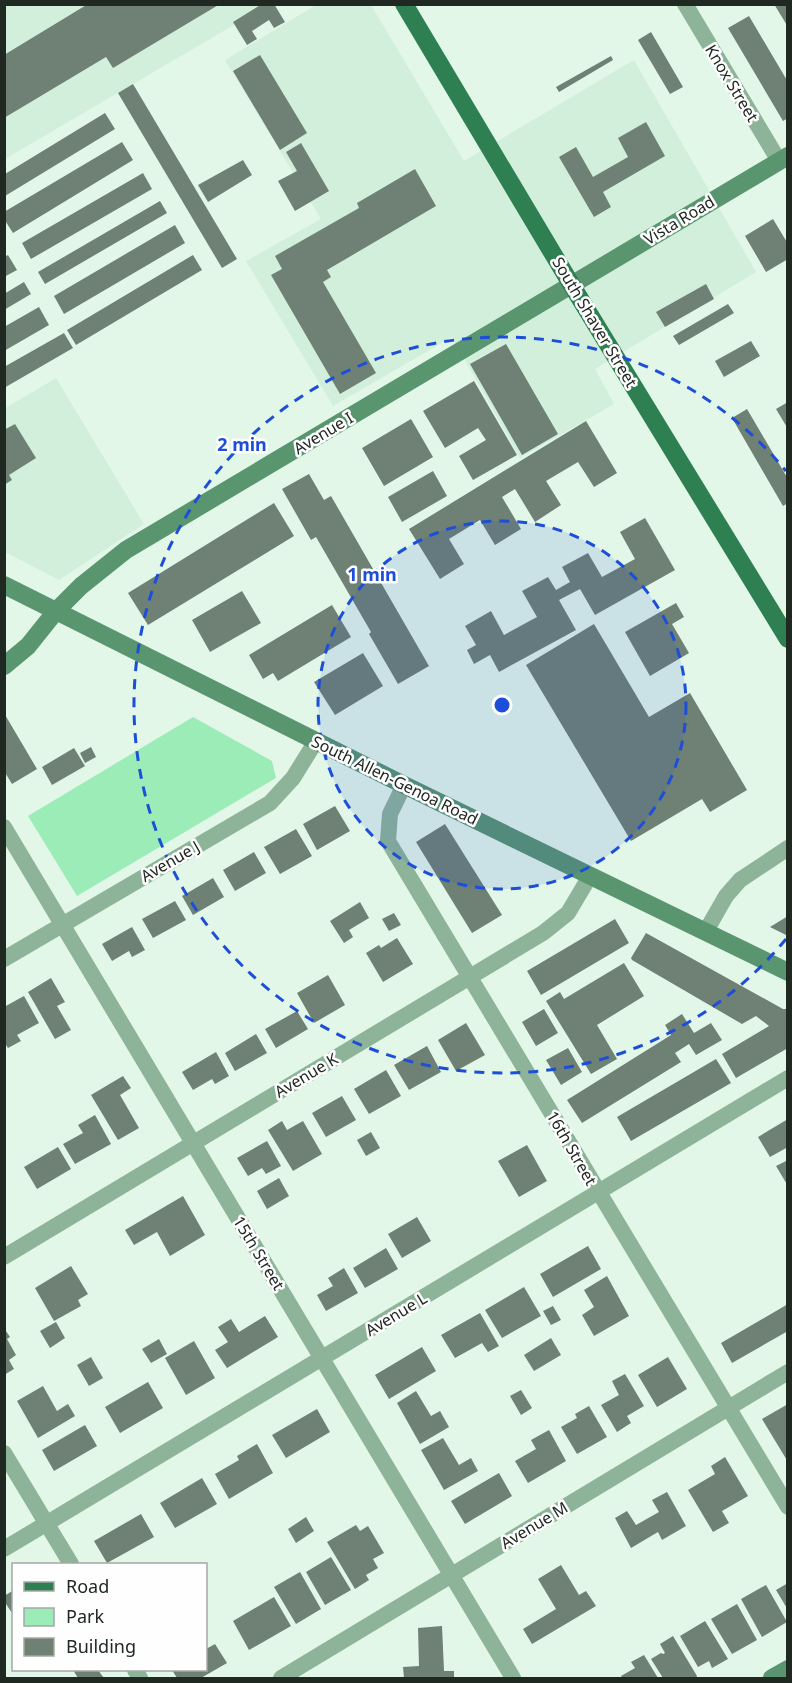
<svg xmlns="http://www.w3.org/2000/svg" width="792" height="1683" font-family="'Noto Sans',sans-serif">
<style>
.built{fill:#d2efdb}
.green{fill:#9cecb8}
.building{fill:#6e8174}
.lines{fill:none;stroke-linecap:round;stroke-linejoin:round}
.street{stroke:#8db499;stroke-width:16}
.secondary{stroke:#59956f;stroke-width:18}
.primary{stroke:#2e7f51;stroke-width:18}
.ring{fill:none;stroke:#1d4ed8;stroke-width:3;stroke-dasharray:10 8}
.labels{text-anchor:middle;stroke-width:5;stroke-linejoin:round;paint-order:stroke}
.street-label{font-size:16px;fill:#202822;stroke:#fefefe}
.centre{fill:#1d4ed8;stroke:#fefefe;stroke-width:3}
.ring-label{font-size:18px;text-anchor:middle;font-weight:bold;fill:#1d4ed8;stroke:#fefefe;stroke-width:5;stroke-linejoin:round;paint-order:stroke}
</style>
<rect width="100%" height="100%" fill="#e2f7e8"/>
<path class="built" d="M5 4 268 5 5 159Z
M316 5H371L464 161 634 60 756 272 595 369 614 404 520 458 452 337 333 406 246 261 321 219 225 60Z
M56 378 144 524 59 580 5 552 4 409Z"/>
<path class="green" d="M193 717 272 761 276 778 77 896 28 816Z"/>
<path class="building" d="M88 4H220L113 68 106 57 4 118V55Z
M262 4H274L285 22 274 28 269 20 252 31 257 39 247 45 233 22Z
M774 4H788V27Z
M749 16 788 82V118L783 121 728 28Z
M651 32 683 87 670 94 638 40Z
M260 55 307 133 280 150 233 71Z
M611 56 613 60 559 92 556 87Z
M133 84 237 259 222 268 118 93Z
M105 113 115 129 5 196V174Z
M646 122 665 156 603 192 611 207 594 217 559 157 576 147 593 177 628 157 618 138Z
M122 142 133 160 13 233 4 219V212Z
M301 143 329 191 295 211 278 181 297 171 286 152Z
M243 160 252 175 208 202 198 185Z
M415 169 436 206 327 270 331 277 323 282 376 373 340 394 271 275 282 269 275 256 359 208 357 203Z
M143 173 152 189 31 259 22 243Z
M160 201 167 213 45 284 38 272Z
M773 219 788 244V259L766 272 745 236Z
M175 225 185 243 64 314 54 296Z
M8 255 17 270 4 277V257Z
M193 255 202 270 76 345 67 330Z
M24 282 31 294 4 310V294Z
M706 284 714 299 665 327 656 312Z
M728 304 734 313 679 345 673 336Z
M39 307 49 325 4 351V327Z
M64 333 73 348 4 388V367Z
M751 341 760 356 724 377 715 361Z
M506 344 558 434 522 455 470 364Z
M474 381 517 455 473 480 459 456 486 440 478 428 445 448 423 411Z
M788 402V429L776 409Z
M747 409 788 479V503L783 506 732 418Z
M411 419 433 457 384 486 362 448Z
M586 421 617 473 594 487 578 462 546 481 561 505 535 522 515 489 502 497 521 529 495 545 480 520 449 539 464 564 440 579 409 529Z
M15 424 36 458 9 475 12 480 4 485V430Z
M433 471 447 496 402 522 388 497Z
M309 474 324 500 331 496 429 666 398 684 369 634 371 632 316 537 311 540 282 489Z
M274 503 294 536 148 625 128 593Z
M645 518 675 570 595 615 580 589 559 600 576 630 499 672 490 655 474 664 467 650 476 645 465 626 491 611 504 635 537 617 522 591 548 577 556 590 570 582 562 567 588 553 602 577 635 559 620 532Z
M242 591 261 623 210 652 192 620Z
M676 603 684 617 672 624 689 653 650 676 625 632Z
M332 605 351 637 278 681 273 673 263 679 249 655Z
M594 624 649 717 690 693 747 790 710 812 702 799 631 841 526 665Z
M363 653 383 686 335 715 314 682Z
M4 713 37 769 12 784 4 771Z
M91 747 96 757 85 763 80 753Z
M74 748 85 766 52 785 42 767Z
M335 806 350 831 317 850 303 824Z
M445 824 502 915 472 933 416 842Z
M296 829 312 856 280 874 264 847Z
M254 852 266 873 235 891 223 870Z
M213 878 224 897 193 915 182 896Z
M175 901 186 920 153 938 142 919Z
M360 902 369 918 349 930 353 937 344 943 330 921Z
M394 913 401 925 389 931 382 919Z
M788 916V936L770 927Z
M615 919 629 943 541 995 527 971Z
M132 927 145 950 132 957 129 951 112 961 102 944Z
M646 933 783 1009H788V1048L736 1078 722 1054 769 1026 756 1016 742 1024 632 960 631 958Z
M397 938 413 964 383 982 366 953 379 945 381 948Z
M624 963 644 996 597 1025 617 1059 591 1074 546 1001 560 992 564 999Z
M328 975 345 1005 314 1023 297 993Z
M51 978 65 1002 57 1006 71 1030 55 1039 28 992Z
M24 996 39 1023 17 1035 21 1041 8 1048 4 1042V1007Z
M544 1009 558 1033 536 1046 522 1022Z
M297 1011 308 1029 276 1048 265 1029Z
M682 1014 694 1033 711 1023 722 1040 696 1055 689 1044 675 1053 681 1062 582 1123 567 1100 671 1035 665 1025Z
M466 1023 485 1055 456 1071 438 1040Z
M256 1034 267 1053 235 1071 225 1053Z
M427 1046 441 1072 409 1090 394 1065Z
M568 1048 582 1072 561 1085 546 1060Z
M216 1052 229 1076 215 1084 212 1079 193 1090 182 1072Z
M716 1059 731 1083 631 1141 617 1117Z
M386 1070 401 1096 369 1114 354 1089Z
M123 1076 131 1088 120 1095 139 1128 118 1140 91 1095Z
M342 1096 356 1120 326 1137 312 1113Z
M95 1115 111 1144 75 1164 63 1144 83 1133 78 1125Z
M788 1119V1147L770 1157 758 1137Z
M282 1121 287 1130 303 1121 322 1154 293 1171 268 1130Z
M371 1132 380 1148 366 1156 357 1140Z
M267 1141 281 1166 266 1174 262 1168 248 1176 237 1158Z
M527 1145 547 1181 519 1197 498 1161Z
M58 1147 71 1169 37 1189 24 1167Z
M788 1160V1186L776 1166Z
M279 1178 289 1196 267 1209 257 1191Z
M183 1196 205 1235 170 1256 157 1232 134 1245 125 1230Z
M417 1217 431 1241 402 1258 388 1234Z
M588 1246 601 1269 553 1297 540 1274Z
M386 1248 398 1269 365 1288 353 1268Z
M71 1266 88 1294 78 1300 81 1306 54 1321 35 1288Z
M344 1268 358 1293 326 1311 317 1295 333 1286 328 1278Z
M607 1276 629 1316 594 1336 582 1315 594 1307 584 1290Z
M524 1287 541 1316 502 1338 485 1310Z
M788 1304V1331L732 1363 721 1343Z
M553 1306 561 1320 551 1325 543 1311Z
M480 1313 499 1346 488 1352 482 1343 455 1358 441 1335Z
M265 1316 278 1337 227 1368 215 1350 228 1342 218 1327 231 1319 239 1332Z
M56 1322 65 1338 50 1348 40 1331Z
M4 1328 10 1337 7 1339 16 1355 9 1360 14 1369 4 1375Z
M551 1338 561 1355 534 1371 524 1355Z
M159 1339 167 1354 151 1363 142 1349Z
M194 1341 215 1378 186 1395 165 1358Z
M422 1347 436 1371 389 1399 375 1375Z
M91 1357 103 1378 89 1386 77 1365Z
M668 1357 687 1389 657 1407 638 1375Z
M625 1374 644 1406 627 1416 631 1423 617 1432 601 1405 619 1395 612 1381Z
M148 1382 163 1408 120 1433 105 1407Z
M43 1386 57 1411 68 1404 75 1416 38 1438 17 1401Z
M521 1390 532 1408 521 1415 510 1396Z
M416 1391 431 1416 440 1411 449 1427 420 1444 397 1403Z
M788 1404V1462L762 1419Z
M589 1406 607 1437 577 1454 561 1427 577 1418 575 1414Z
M317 1409 330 1432 286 1458 272 1435Z
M85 1425 97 1446 54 1471 42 1450Z
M549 1430 566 1461 528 1483 515 1461 536 1449 531 1440Z
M443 1438 459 1465 471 1458 478 1471 444 1490 421 1450Z
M257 1444 273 1473 229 1499 215 1474 239 1460 237 1456Z
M725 1457 748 1496 722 1511 729 1523 713 1532 688 1490 715 1474 711 1466Z
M499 1473 512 1496 465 1524 451 1501Z
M202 1478 217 1504 175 1528 160 1503Z
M667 1492 686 1526 662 1540 658 1532 631 1548 615 1518 627 1511 636 1525 659 1512 652 1500Z
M141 1514 154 1537 107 1563 94 1541Z
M306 1517 314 1531 296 1543 288 1529Z
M356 1525 360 1531 368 1526 384 1553 373 1559 378 1568 366 1575 369 1580 355 1589 327 1542Z
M331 1557 351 1590 325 1605 306 1572Z
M561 1565 579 1595 586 1591 596 1606 532 1644 523 1629 556 1609 538 1579Z
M300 1572 321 1609 296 1624 274 1587Z
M788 1583V1610L776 1590Z
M766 1585 787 1622 762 1637 741 1599Z
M14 1590V1616L4 1601V1596Z
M274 1597 291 1626 249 1650 233 1621Z
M737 1604 757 1640 732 1654 711 1619Z
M705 1621 728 1659 712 1668 709 1661 698 1667 680 1636Z
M442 1626 444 1671H454V1678H404L403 1667 419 1666 418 1628Z
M673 1636 697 1676 696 1678H663L651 1659 661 1653 663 1654 665 1653 660 1644Z
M215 1644 227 1663 201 1678H177L172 1670H206V1649Z
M644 1655 658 1678H622L621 1676 635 1668 631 1662Z
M73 1670H98L104 1678H78Z"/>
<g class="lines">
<path class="street" d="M685 4 779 161
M404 785 390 814 388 841 788 1507
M4 827 513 1678
M706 931 726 896 740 880 788 848
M4 959 270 803 293 778 316 741
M4 1257 543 933 568 913 590 876
M4 1453 71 1564
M4 1549 788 1078
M135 1670 140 1678
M281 1678 788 1372"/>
<path class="secondary" d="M4 585 404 785 788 972
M4 666 28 646 56 611 81 586 126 550 788 156
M772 1678 788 1669"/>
<path class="primary" d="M404 4 571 284 788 639"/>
</g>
<circle cx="502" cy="705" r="184" fill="#1d4ed8" fill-opacity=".12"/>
<g class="ring">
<circle cx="502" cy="705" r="184"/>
<path d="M786 939A368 368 0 1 1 786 471"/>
</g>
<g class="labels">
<g class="street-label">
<text transform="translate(732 83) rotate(59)" y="6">Knox Street</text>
<text transform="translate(679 220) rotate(-31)" y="6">Vista Road</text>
<text transform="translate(595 322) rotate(59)" y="6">South Shaver Street</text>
<text transform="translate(323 433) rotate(-31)" y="6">Avenue I</text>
<text transform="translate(395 780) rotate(26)" y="6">South Allen-Genoa Road</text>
<text transform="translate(170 861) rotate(-30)" y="6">Avenue J</text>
<text transform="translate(306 1075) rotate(-31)" y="6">Avenue K</text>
<text transform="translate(572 1148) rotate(60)" y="6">16th Street</text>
<text transform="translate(259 1253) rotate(59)" y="6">15th Street</text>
<text transform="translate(396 1314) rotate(-31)" y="6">Avenue L</text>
<text transform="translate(534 1525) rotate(-31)" y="6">Avenue M</text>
</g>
</g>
<circle cx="502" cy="705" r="9" class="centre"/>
<g class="ring-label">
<text x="242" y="451">2 min</text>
<text x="372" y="581">1 min</text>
</g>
<rect width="792" height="1683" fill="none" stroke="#202822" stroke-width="12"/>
<rect x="12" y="1563" width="195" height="108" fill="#fefefe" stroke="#a5a8a6" stroke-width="1.5"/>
<rect x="24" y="1582" width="30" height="9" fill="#2e7f51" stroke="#a5a8a6" stroke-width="1.5"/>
<text x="66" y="1593" font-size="18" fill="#202822">Road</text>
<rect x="24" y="1608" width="30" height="18" fill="#9cecb8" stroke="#a5a8a6" stroke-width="1.5"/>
<text x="66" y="1623" font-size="18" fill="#202822">Park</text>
<rect x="24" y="1638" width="30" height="18" fill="#6e8174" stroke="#a5a8a6" stroke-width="1.5"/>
<text x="66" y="1653" font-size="18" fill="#202822">Building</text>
</svg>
